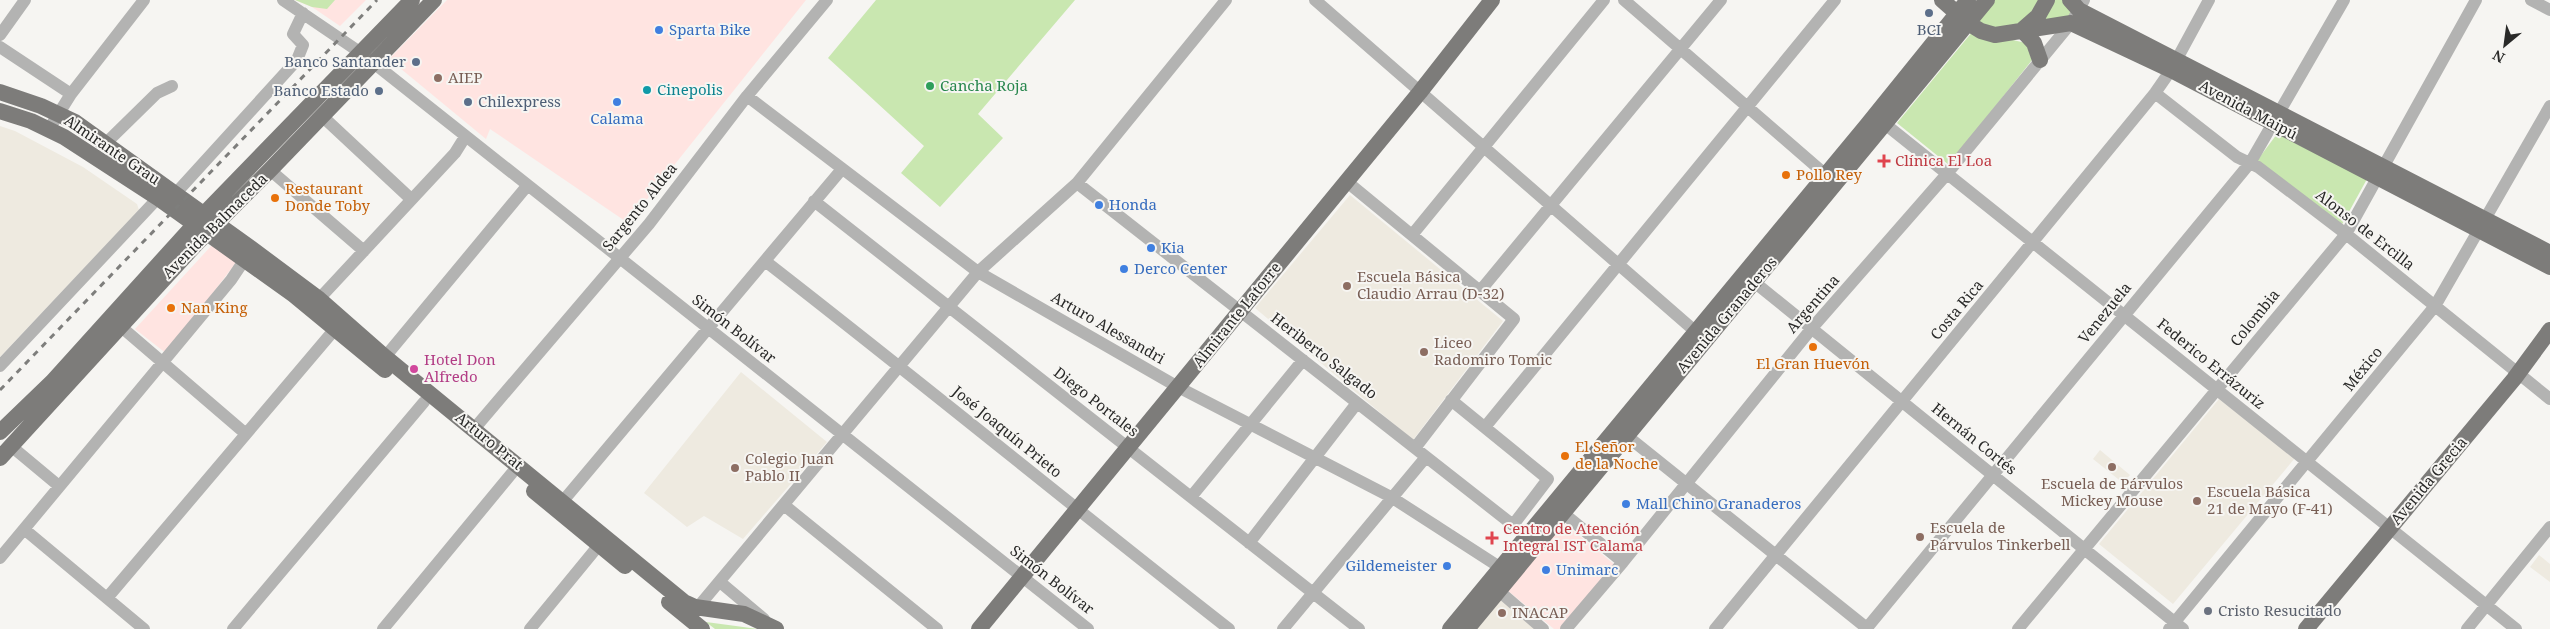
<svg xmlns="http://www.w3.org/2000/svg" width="2550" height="629" font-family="'Noto Serif',serif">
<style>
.commercial{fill:#ffe4e1}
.built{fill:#eeeae0}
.green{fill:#c9e7b0}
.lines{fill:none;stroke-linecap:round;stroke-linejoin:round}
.minor{stroke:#b3b3b2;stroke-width:12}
.major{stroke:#7d7c7a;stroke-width:16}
.rail{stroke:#7e7e7c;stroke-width:3;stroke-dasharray:6 6;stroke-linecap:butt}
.service-dot{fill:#5c6f8a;stroke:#f6f5f2;stroke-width:2}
.shop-dot{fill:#3f7fe0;stroke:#f6f5f2;stroke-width:2}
.education-dot{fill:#8d6e63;stroke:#f6f5f2;stroke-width:2}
.leisure-dot{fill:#2e9e5b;stroke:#f6f5f2;stroke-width:2}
.culture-dot{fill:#0f9aa8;stroke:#f6f5f2;stroke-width:2}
.health-dot{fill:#e0444e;stroke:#f6f5f2;stroke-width:2}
.food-dot{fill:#e8710a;stroke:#f6f5f2;stroke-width:2}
.hotel-dot{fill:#d1479c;stroke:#f6f5f2;stroke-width:2}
.worship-dot{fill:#6b7280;stroke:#f6f5f2;stroke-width:2}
.labels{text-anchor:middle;stroke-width:4;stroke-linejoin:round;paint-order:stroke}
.shop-label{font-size:15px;fill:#366cbe;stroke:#f6f5f2;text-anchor:start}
.service-label{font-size:15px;fill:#4e5e75;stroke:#f6f5f2;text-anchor:end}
.education-label{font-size:15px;fill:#785e54;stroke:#f6f5f2;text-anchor:start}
.leisure-label{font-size:15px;fill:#27864d;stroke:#f6f5f2;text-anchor:start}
.culture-label{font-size:15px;fill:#0d838f;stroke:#f6f5f2;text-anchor:start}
.street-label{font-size:15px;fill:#292928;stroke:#f6f5f2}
.health-label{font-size:15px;fill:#be3a42;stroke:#f6f5f2;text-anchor:start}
.food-label{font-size:15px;fill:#c56008;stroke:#f6f5f2;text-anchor:start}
.hotel-label{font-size:15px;fill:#b23c85;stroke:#f6f5f2;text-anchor:start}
.worship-label{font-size:15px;fill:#5b616d;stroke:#f6f5f2;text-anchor:start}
</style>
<rect width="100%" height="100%" fill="#f6f5f2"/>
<path class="commercial" d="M295 0H366L340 26 312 7Z
M447 0H806L628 223 490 129 486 139 389 59Z
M212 245 237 261 167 354 135 329Z
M1564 523 1615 565 1564 629H1554L1507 590Z"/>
<path class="built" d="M0 126 15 131 83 167 137 204 139 210 0 357Z
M1350 195 1503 321 1413 440 1255 308Z
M741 372 827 442 743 539 704 516 687 527 644 493Z
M2219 399 2295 458 2173 604 2099 544Z
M2100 450 2130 475 2123 483 2093 459Z
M2539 555 2550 564V582L2530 567Z
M1498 598 1537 629H1473Z"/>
<path class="green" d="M295 0H335L327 9 312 7Z
M876 0H1075L978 114 1003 138 940 207 901 173 924 146 828 58Z
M1993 0H2041L2019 27 1998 29 1975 21Z
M2050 0H2062L2072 9 2070 17 2045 21Z
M1973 31 2026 43 2032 60 1949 165 1897 123Z
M2277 134 2367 179 2340 228 2256 162Z
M706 622 758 629H715Z"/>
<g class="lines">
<path class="minor" d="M283 0 361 53 1088 629
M1315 0 1696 332
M1624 0 1826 175
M2531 0 2550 10
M0 35 25 0
M0 47 71 94
M2155 93 2237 157 2258 167 2346 234 2550 399
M747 96 978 272 1178 387 1391 497 1501 568
M322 116 411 199
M1885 124 2516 629
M49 129 71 94 144 0
M106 143 157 93 172 86
M270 170 364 251
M1346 181 1514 319 1415 448
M1077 183 1527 536
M176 193 297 60 303 45 293 34 303 13
M814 201 1359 629
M1412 235 1604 0
M765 261C921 382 1073 507 1229 629
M1748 277 2183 629
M1480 291 1721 0
M319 299 455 153 465 137
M119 325 246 434
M385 357 527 186
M0 366 158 198
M1451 400 1548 479 1513 525
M1485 427 1835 0
M474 429 649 224 747 96 827 0
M1627 436 1868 629
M11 446 59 486
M1191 497 1303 360
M563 501 842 169
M784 505 937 629
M1563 513 1623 562
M24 529 144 629
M1249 543 1357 403
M0 558 231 280 245 259
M720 582 764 619
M1492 585 1543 629
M107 598 335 329
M698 607 978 272 1077 183 1226 0
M233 629 424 402
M383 629 512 473
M530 629 599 545
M1283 629 1426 457
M1566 629 1623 562 1812 328 1946 175 2071 23 2084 0
M1715 629 2155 93 2171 70 2209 0
M1866 629 2250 163 2344 0
M2018 629 2346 234 2476 0
M2169 629 2435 306 2550 106
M2467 629 2550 527"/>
<path class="major" d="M1942 0 1968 23 1981 31 1995 35 2071 23 2171 70 2550 267
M2070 0 2079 10 2550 253
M2022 30 2038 16 2047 0
M2022 30 2034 43 2040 60
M0 92 41 106 75 122 252 249 319 299 385 357 684 602 695 607 744 614 776 629
M0 111 31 121 64 137 158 198 294 295 385 370
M0 432 52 382 204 214 412 0
M0 458 196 244 270 170 434 0
M534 491 625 566
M669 602 702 629
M979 629 1420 92 1492 0
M1450 629 1867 125 1968 0
M1467 629 1987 0
M2306 629 2514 379 2550 330"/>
<path class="rail" d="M0 390 377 0"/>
</g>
<g class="service-dot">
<circle cx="1929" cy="13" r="5"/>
<circle cx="416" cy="62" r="5"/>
<circle cx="379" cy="91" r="5"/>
<circle cx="468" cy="102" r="5"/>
</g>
<g class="shop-dot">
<circle cx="659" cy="30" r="5"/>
<circle cx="617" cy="102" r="5"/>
<circle cx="1099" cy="205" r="5"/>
<circle cx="1151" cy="248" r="5"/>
<circle cx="1124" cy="269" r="5"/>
<circle cx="1626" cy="504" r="5"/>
<circle cx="1447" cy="566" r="5"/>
<circle cx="1546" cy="570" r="5"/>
</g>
<g class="education-dot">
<circle cx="438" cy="78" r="5"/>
<circle cx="1347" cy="286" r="5"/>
<circle cx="1424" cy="352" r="5"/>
<circle cx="2112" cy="467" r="5"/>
<circle cx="735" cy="468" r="5"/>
<circle cx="2197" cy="501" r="5"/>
<circle cx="1920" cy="537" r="5"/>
<circle cx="1502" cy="613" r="5"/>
</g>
<circle class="leisure-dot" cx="930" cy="86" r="5"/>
<circle class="culture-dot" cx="647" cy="90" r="5"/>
<g class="health-dot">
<path d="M1881.5 153.5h5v5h5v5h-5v5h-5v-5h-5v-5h5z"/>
<path d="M1489.5 530.5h5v5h5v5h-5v5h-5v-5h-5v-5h5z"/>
</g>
<g class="food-dot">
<circle cx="1786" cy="175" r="5"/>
<circle cx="275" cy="198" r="5"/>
<circle cx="171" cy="308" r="5"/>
<circle cx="1813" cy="347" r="5"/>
<circle cx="1565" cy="456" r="5"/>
</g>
<circle class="hotel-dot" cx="414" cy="369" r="5"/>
<circle class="worship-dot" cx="2208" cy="611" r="5"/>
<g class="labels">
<g class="shop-label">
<text x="669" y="35">Sparta Bike</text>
<text x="617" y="124" text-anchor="middle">Calama</text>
<text x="1109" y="210">Honda</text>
<text x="1161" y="253">Kia</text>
<text x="1134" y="274">Derco Center</text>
<text x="1636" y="509">Mall Chino Granaderos</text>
<text x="1437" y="571" text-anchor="end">Gildemeister</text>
<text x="1556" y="575">Unimarc</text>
</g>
<g class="service-label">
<text x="1929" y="35" text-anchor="middle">BCI</text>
<text x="406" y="67">Banco Santander</text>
<text x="369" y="96">Banco Estado</text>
<text x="478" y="107" text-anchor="start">Chilexpress</text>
</g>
<g class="education-label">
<text x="448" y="83">AIEP</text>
<text x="1357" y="282">Escuela Básica<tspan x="1357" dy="17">Claudio Arrau (D-32)</tspan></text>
<text x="1434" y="348">Liceo<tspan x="1434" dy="17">Radomiro Tomic</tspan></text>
<text x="745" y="464">Colegio Juan<tspan x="745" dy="17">Pablo II</tspan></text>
<text x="2112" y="489" text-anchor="middle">Escuela de Párvulos<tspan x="2112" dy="17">Mickey Mouse</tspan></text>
<text x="2207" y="497">Escuela Básica<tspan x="2207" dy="17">21 de Mayo (F-41)</tspan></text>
<text x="1930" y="533">Escuela de<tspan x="1930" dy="17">Párvulos Tinkerbell</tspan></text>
<text x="1512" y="618">INACAP</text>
</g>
<g class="leisure-label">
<text x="940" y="91">Cancha Roja</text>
</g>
<g class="culture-label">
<text x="657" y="95">Cinepolis</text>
</g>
<g class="street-label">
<text transform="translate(2248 110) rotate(28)" y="5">Avenida Maipú</text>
<text transform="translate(112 150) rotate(34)" y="5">Almirante Grau</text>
<text transform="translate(640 207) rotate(-51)" y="5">Sargento Aldea</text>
<text transform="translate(215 226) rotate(-45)" y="5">Avenida Balmaceda</text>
<text transform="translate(2365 230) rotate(38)" y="5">Alonso de Ercilla</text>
<text transform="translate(1813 304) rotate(-49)" y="5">Argentina</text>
<text transform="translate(1957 310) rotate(-50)" y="5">Costa Rica</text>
<text transform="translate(2105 313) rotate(-51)" y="5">Venezuela</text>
<text transform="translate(1237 315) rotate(-51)" y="5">Almirante Latorre</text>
<text transform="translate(1727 315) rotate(-50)" y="5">Avenida Granaderos</text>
<text transform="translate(2255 318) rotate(-51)" y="5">Colombia</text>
<text transform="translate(1108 328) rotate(30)" y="5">Arturo Alessandri</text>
<text transform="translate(734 329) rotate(38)" y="5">Simón Bolívar</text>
<text transform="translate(1324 356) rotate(38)" y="5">Heriberto Salgado</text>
<text transform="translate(2211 364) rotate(39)" y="5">Federico Errázuriz</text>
<text transform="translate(2363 369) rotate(-51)" y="5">México</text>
<text transform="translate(1096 402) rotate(38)" y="5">Diego Portales</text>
<text transform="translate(1007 432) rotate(39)" y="5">José Joaquín Prieto</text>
<text transform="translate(1974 439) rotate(39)" y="5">Hernán Cortés</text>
<text transform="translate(489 441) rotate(39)" y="5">Arturo Prat</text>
<text transform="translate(2429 481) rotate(-50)" y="5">Avenida Grecia</text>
<text transform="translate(1052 580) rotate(38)" y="5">Simón Bolívar</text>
</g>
<g class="health-label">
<text x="1895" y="166">Clínica El Loa</text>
<text x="1503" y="534">Centro de Atención<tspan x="1503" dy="17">Integral IST Calama</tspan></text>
</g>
<g class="food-label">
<text x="1796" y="180">Pollo Rey</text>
<text x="285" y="194">Restaurant<tspan x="285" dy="17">Donde Toby</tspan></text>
<text x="181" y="313">Nan King</text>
<text x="1813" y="369" text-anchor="middle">El Gran Huevón</text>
<text x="1575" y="452">El Señor<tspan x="1575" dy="17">de la Noche</tspan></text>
</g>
<g class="hotel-label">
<text x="424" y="365">Hotel Don<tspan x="424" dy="17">Alfredo</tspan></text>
</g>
<g class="worship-label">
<text x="2218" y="616">Cristo Resucitado</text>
</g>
</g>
<g transform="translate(2505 45) rotate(209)" stroke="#f6f5f2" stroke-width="4" paint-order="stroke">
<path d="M0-4L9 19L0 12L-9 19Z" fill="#292928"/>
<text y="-8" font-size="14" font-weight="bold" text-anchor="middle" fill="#292928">N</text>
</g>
</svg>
